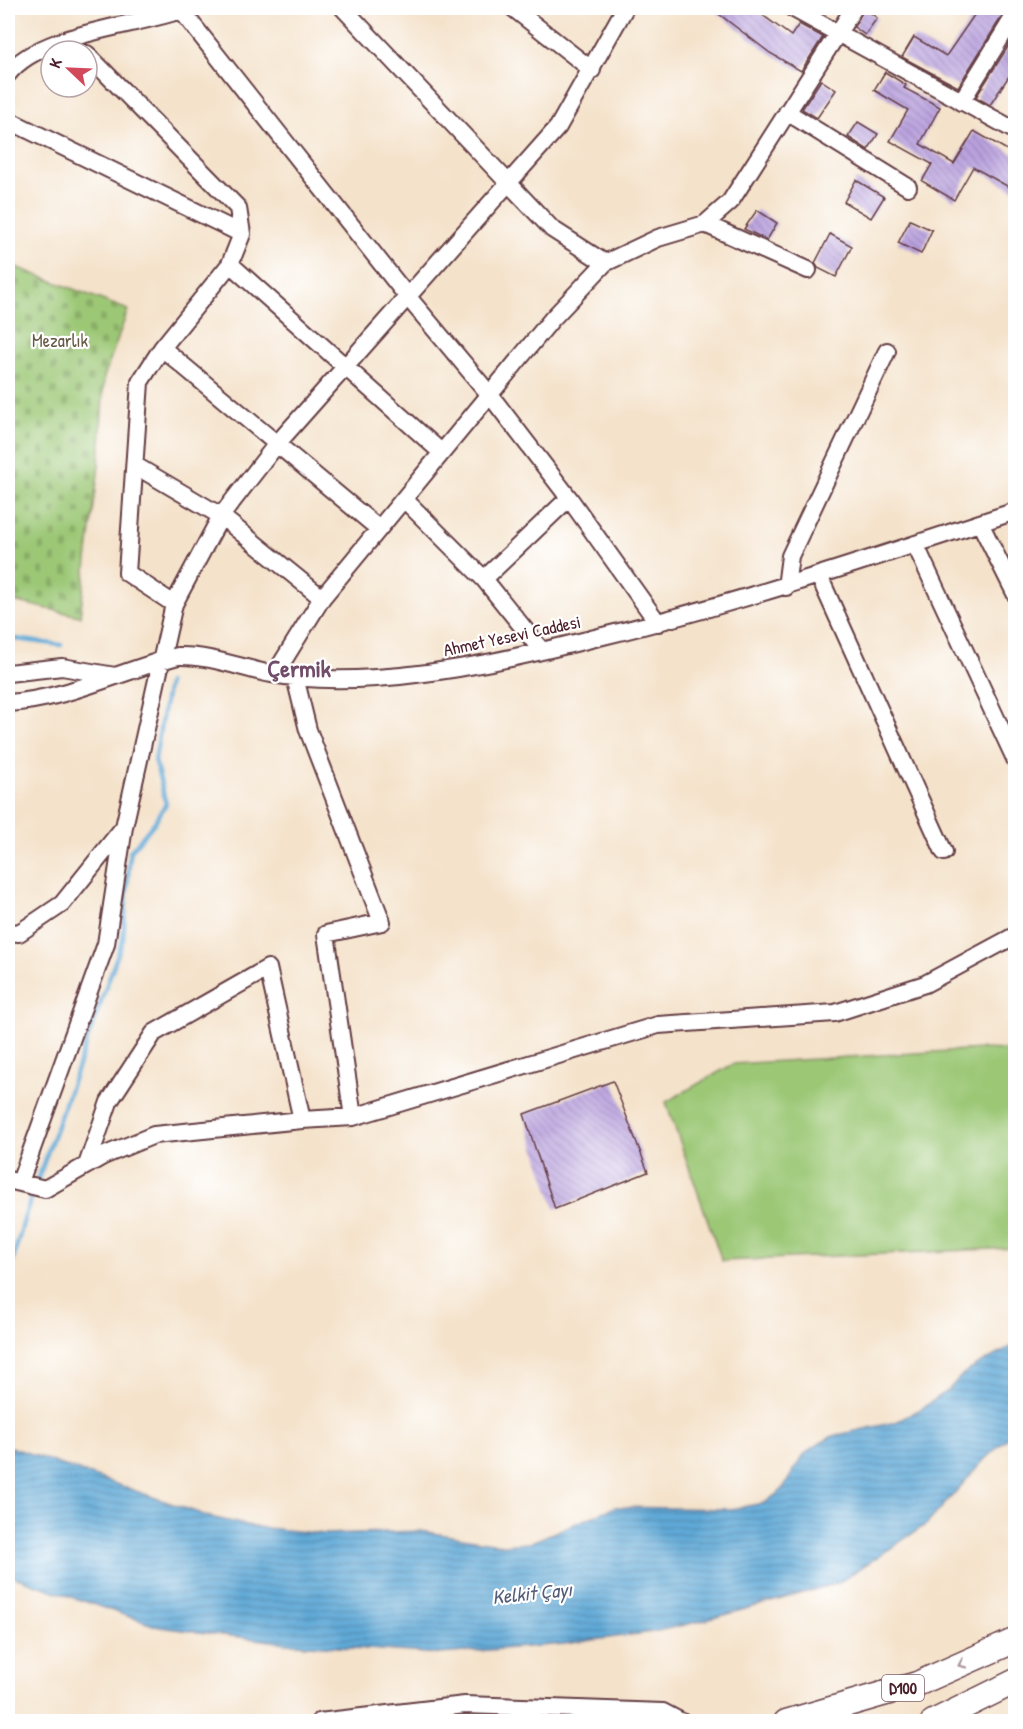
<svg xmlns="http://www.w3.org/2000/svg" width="1023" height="1729" font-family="'Patrick Hand',sans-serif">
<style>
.cemetery{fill:url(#cemetery-stones);stroke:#737450;stroke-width:1.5}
.garden{fill:#9cc876;stroke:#737450;stroke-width:1.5}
.water{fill:url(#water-rules);stroke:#546481;stroke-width:1.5}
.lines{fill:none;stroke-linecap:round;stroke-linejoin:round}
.stream{stroke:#5fa9d7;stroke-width:4.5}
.building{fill:url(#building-back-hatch)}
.minor-casing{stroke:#643c43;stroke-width:20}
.highway-casing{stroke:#643c43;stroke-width:27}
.minor{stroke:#fff;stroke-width:16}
.highway{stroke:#fff;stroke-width:24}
.oneway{stroke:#ae9aa0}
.labels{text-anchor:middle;stroke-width:4.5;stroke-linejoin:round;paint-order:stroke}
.shield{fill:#fff;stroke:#80626b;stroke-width:1.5}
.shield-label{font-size:16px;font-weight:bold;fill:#4a1f2b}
.park-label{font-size:18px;fill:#675a45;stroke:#fff}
.street-label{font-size:18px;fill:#4a1f2b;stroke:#fff}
.water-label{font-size:20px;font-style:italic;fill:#535d78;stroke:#fff}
.district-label{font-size:24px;font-weight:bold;fill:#714d6a;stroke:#fff}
</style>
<defs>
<pattern id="cemetery-stones" width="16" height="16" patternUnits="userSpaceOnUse" patternTransform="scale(1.5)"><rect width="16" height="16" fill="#9cc876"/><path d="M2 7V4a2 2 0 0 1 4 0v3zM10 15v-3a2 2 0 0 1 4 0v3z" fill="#88ab66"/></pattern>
<pattern id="water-rules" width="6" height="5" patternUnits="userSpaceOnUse" patternTransform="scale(1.5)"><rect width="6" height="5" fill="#5fa9d7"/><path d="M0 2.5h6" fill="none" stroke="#5089af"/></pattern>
<pattern id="building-back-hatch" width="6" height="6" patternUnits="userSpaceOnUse" patternTransform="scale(1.5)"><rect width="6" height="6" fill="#baa2df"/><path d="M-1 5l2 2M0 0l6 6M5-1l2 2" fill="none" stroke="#9983b5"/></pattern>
</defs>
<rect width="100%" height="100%" fill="#fff"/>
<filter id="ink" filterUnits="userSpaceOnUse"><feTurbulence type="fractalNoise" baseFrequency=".0167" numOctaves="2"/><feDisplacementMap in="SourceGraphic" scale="12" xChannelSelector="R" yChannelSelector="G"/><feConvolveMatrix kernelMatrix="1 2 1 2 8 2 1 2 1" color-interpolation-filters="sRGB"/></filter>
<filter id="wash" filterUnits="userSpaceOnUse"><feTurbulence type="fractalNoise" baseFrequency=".008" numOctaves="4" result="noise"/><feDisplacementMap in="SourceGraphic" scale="24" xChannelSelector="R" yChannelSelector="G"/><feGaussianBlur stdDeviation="1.35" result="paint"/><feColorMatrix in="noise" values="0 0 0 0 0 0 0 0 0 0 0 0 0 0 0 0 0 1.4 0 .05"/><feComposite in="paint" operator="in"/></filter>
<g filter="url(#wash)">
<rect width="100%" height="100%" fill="#f4e2ca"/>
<path class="cemetery" d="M8 264 128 310 104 377 99 465 80 616 8 600Z"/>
<path class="garden" d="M982 1049 1007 1050 1015 1055V1248L722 1261 666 1102 733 1064Z"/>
<path class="water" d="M1015 1344V1431L985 1459 927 1524 838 1583 710 1619 653 1632 563 1644 440 1654 295 1644 159 1627 8 1575V1446L210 1517 256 1527 325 1534 421 1531 504 1545 529 1543 615 1507 731 1509 764 1503 782 1490 802 1457 813 1447 833 1436 896 1422 921 1409 948 1390 964 1373Z"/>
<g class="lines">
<path class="stream" d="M8 638 61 645
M8 1277 26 1213 123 939 130 852 154 823 166 804 155 760 168 683"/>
</g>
<g id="blocks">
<path class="building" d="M711 8H753L791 36 799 24 823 37 801 71 770 53Z
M864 8 877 18 865 35 854 27Z
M979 8H1007L958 87 902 57 914 37 946 56Z
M1016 34V81L1009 76 990 105 976 97Z
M885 72 906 85 904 88 940 107 920 144 954 164 974 131 1016 155V191L973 167 954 200 922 181 932 164 890 141 908 110 874 90Z
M821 80 836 90 817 118 802 109Z
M858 122 878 134 868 150 848 137Z
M856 180 884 197 871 218 844 202Z
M757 210 777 223 767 240 744 229Z
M910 220 932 230 921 254 898 243Z
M830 234 852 246 836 277 818 268 815 263Z
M613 1081 648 1172 555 1209 524 1114Z"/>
</g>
</g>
<g filter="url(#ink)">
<use href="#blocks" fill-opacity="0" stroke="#643c43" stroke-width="1.5"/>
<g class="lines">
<g class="minor-casing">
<path id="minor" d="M343 8 552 229 605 263
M513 8 592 70
M792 8 1016 131
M181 10 407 296 490 395 569 498 658 623
M87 54 238 208 242 234 230 264 162 348 140 382 127 573 174 604
M8 74C40 32 137 27 187 8
M961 102 1016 13
M787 112 908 187
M8 120 242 234
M705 224 808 270
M230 264 441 452
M162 348 379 529
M136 466 221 516 322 598
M404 499 484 579 542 651
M980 523 1016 595
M915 544 1016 761
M819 576 944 852
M484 579 569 498
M786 587 790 556 887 351
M8 673 62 667 115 676
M275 674 322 598 552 319 605 263 658 238 705 224 730 202 854 8
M295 677 308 730 382 922 326 934 353 1117
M8 703C68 699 120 671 178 656 209 655 241 668 271 674 304 680 342 680 376 678 453 673 528 655 603 636 743 602 879 556 1016 511
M8 932 19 933 62 904 123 828
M87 1165 109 1102 154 1033 268 968 302 1120
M8 1180 45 1189 103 1156 154 1135 302 1120 353 1117 658 1025 835 1013 925 984 1016 935
M20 1182 106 944 124 827 174 604 221 516 276 445 558 127 625 8
M319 1722 465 1705 663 1712 682 1722"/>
</g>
<g class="highway-casing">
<path id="highway" d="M786 1722 917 1684 1016 1640
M933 1722 1016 1681"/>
</g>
<use href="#minor" class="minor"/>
<use href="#highway" class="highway"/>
</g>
<defs><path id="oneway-chevron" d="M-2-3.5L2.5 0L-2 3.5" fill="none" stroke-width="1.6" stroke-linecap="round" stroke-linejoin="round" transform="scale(1.5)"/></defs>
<use class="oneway" href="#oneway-chevron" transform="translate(962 1664) rotate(156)"/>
</g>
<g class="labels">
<rect class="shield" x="882" y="1675" width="42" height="26" rx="4.5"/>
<g class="shield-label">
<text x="903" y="1694">D100</text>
</g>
<g class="park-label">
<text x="60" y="347">Mezarlık</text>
</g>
<g class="street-label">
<text transform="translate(512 636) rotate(-12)" y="6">Ahmet Yesevi Caddesi</text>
</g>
<g class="water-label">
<text transform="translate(532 1593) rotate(-6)" y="7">Kelkit Çayı</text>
</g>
<g class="district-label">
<text x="299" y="677">Çermik</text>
</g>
</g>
<rect width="1023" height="1729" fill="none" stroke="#fff" stroke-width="30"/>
<g transform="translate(69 69) rotate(293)"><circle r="28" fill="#ffffff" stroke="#b7a5aa" stroke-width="1.5"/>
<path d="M0-4.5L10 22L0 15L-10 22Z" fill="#d1495b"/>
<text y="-9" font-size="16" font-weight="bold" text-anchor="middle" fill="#4a1f2b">K</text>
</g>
</svg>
